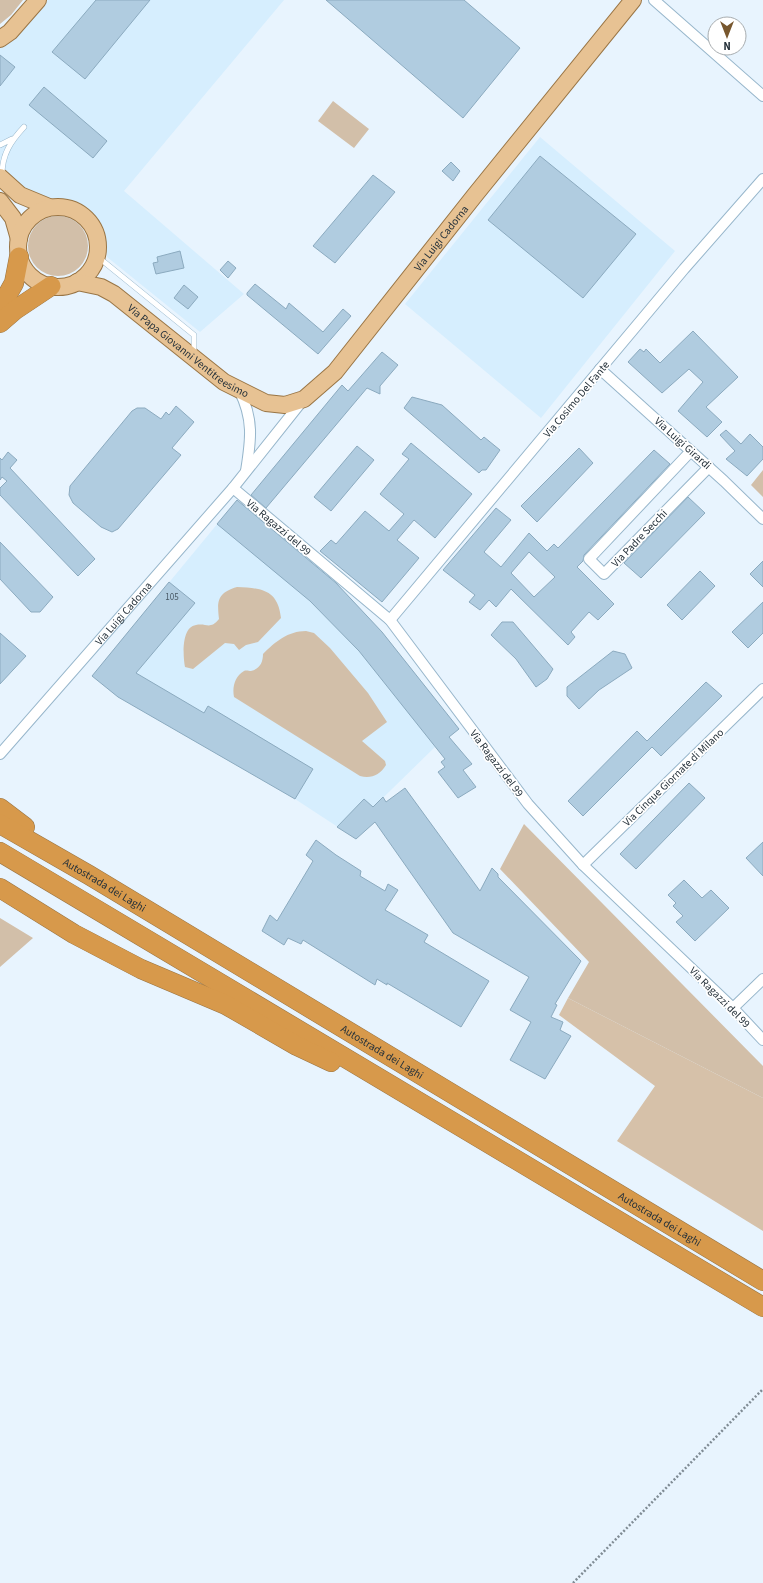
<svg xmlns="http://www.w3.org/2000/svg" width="763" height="1583" font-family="'Source Sans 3',sans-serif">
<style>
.built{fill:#d6eefe}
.green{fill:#d2bfa9}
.forest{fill:#d6c1a9}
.building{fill:#b0cce0;stroke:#8baabf;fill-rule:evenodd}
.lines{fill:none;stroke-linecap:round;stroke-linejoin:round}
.service-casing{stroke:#97b6cb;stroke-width:6}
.minor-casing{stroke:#97b6cb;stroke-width:12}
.primary-casing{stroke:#997545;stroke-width:18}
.motorway-casing{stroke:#997545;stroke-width:20}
.path{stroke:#7f8b94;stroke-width:2.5;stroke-dasharray:2 2;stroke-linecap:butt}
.service{stroke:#fff;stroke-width:5}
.minor{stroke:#fff;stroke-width:10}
.primary{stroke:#e7c293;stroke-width:16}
.motorway{stroke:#d7994b;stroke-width:19}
.labels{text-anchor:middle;stroke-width:3.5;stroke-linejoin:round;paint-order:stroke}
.number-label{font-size:9px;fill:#485864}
.street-label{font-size:11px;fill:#25313a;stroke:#fff}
</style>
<rect width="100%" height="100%" fill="#e8f4fe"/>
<path class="built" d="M48 0H284L124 191 244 294 200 332 107 257 105 236 99 220 88 208 73 201 45 197 26 189 0 165V47L19 34Z
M540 137 675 251 541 418 405 304Z
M237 500 330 576 382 632 459 729 435 747 347 833 295 799 118 697 92 676Z"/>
<path class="green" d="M0 0H23L11 15 0 24Z
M333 101 369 129 354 148 318 121Z
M28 246a30 30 0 1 1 60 0a30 30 0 1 1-60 0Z
M763 470V497L751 485Z
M237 587C262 588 278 590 281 618L258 642 246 645 239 650 234 644 225 643 193 669 185 667C183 657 181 627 196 625 207 623 210 630 219 619 217 601 217 593 237 587Z
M306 631 314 633 330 648 368 693 387 722 362 741 385 761 386 765C380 775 371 779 360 776L234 697C232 687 235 676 244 671 246 670 249 671 251 671 260 669 263 662 263 654 275 642 288 631 306 631Z
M524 824 763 1066V1098L568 998 589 962 500 869Z
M0 918 33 938 0 967Z"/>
<path class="forest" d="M568 998 763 1098V1231L617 1141 655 1086 559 1015Z"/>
<path class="building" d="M96 0H150L85 79 52 52Z
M326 0H464L520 48 463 118Z
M0 55 15 67 0 86Z
M44 87 107 141 93 158 29 105Z
M540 156 636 234 583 298 488 220Z
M451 162 460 171 453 181 442 171Z
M373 175 395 192 335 263 313 246Z
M180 251 184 268 156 274 153 263 158 262 157 257Z
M228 261 236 268 228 278 220 270Z
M255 284 286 309 289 303 323 332 343 309 351 316 318 354 247 295V293Z
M184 285 198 297 188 309 174 298Z
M693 331 738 377 706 407 722 422 707 437 678 411 703 382 689 369 662 393 628 362 640 349 644 352 646 349 660 363Z
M382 352 398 365 380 386V394L367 388 266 508 251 495 342 385 348 391Z
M412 397 442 405 481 440 484 437 500 450 486 470H482L479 473 404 408Z
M176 406 194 422 172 448 181 455 118 529 112 532 101 527 73 503 69 495 70 486 132 411 137 408H145L161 419 166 412 169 415Z
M726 430 741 444 750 434 763 447V459L747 476 726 459 735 451 720 435Z
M411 443 472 494 435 538 414 520 397 540 419 558 382 602 320 551 331 540 336 544 365 511 389 531 404 514 380 494 409 459 402 454Z
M357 446 374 460 331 511 314 497Z
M579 448 593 463 537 522 521 506Z
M654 450 670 464 584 555 583 561 577 567 614 604 598 620 589 612 571 632 575 637 568 645 511 589 496 607 489 600 480 610 469 602 475 595 443 570 496 508 511 520 484 552 501 567 529 533 547 551 554 544 558 548ZM529 552 555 577 534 597 511 573Z
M8 452 17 460 10 468 95 559 78 576 0 495V488L7 481 2 477 0 480V458L2 460Z
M688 497 705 513 641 578 624 563Z
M237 500 336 583 382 632 459 729 449 737 472 764 463 770 476 787 458 798 438 772 445 767 441 762 445 759 359 651 310 601 217 524Z
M0 542 53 597 40 612H31L0 579Z
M763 561V587L750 574Z
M700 571 715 586 682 620 667 605Z
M169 582 195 603 136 673 204 713 208 706 313 769 295 799 118 697 92 676Z
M763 602V633L748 648 732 632Z
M502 622H513L553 669 547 679 536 687 516 659 491 635Z
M0 633 26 656 0 684Z
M613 651 625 654 632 668 599 690 579 709 567 696V687Z
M706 682 722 696 661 756 652 747 583 816 568 801 637 731 647 741Z
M689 783 705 798 636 869 620 854Z
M405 788 480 891 492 868 498 874V877L581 961 555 1004 557 1005 551 1017 563 1022 560 1030 571 1036 545 1079 510 1060 531 1022 510 1010 529 977 453 933 375 822 356 839 337 827 364 799 373 807 383 797 386 802Z
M316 840 336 855 361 871 360 876 385 891 388 884 398 890 385 910 428 935 424 942 489 981 461 1027 387 983V985L377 979 375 985 303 940 301 944 288 938 284 945 262 931 270 915 277 921 313 861 306 855Z
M763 842V876L746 858Z
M684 880 702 898 711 890 729 908 695 941 676 922 683 916 673 906 676 903 668 895Z"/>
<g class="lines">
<g class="service-casing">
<path id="service" d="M0 145 12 139
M2 175C2 154 11 141 24 127
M98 257 194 335V355"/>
</g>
<g class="minor-casing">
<g id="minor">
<path d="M654 0 763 96"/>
<path d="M600 369 724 481 763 519"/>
<path d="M239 390C254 419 251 440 246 471"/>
<path d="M691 451 589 559 604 574 709 467"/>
<path d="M233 488 390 620 528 804 583 865 733 1008 763 1040"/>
<path d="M390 620 684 269 763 179"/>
<path id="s1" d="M0 754 233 488 303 400"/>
<path d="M583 865 763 689"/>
<path d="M733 1008 763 979"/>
</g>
</g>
<g class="primary-casing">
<g id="primary">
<path d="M0 39 10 32 38 0"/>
<path d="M0 177 20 195 49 207"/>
<path d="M0 201 13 218 19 239"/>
<circle cx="58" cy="247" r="40"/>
<path id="s2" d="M77 282 101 287 114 294 224 382 266 403 285 405 304 399 335 372 475 195 633 0"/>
</g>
</g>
<g class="motorway-casing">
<g id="motorway">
<path d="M0 308 14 283 19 257"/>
<path d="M0 323 15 310 51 286"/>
<path d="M0 808 25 827"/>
<path id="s3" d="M0 824 89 875 763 1281"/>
<path d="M0 852 763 1307"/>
<path d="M0 888 74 934 141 969 226 1005 297 1046 331 1062"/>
</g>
</g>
<path class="path" d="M573 1583 763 1389"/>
<use href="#service" class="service"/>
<use href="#minor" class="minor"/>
<use href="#primary" class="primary"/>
<use href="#motorway" class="motorway"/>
</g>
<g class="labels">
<g class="number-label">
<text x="172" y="600">105</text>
</g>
<g class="street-label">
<text dy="4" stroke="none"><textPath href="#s2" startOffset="478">Via Luigi Cadorna</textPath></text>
<text dy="4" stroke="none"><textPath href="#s2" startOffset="133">Via Papa Giovanni Ventitreesimo</textPath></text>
<text transform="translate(576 399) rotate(-50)" y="4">Via Cosimo Del Fante</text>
<text transform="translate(683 443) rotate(42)" y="4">Via Luigi Girardi</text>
<text transform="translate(279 527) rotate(40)" y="4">Via Ragazzi del 99</text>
<text transform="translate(639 538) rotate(-46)" y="4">Via Padre Secchi</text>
<text dy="4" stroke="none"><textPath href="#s1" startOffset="187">Via Luigi Cadorna</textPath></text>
<text transform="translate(497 763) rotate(53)" y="4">Via Ragazzi del 99</text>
<text transform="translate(673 777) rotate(-44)" y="4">Via Cinque Giornate di Milano</text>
<text dy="4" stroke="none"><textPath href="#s3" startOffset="121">Autostrada dei Laghi</textPath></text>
<text transform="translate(720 997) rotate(45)" y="4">Via Ragazzi del 99</text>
<text dy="4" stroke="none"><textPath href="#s3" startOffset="445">Autostrada dei Laghi</textPath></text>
<text dy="4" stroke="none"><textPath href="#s3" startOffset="769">Autostrada dei Laghi</textPath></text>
</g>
</g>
<g transform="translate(727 36) rotate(180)"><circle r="19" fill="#ffffff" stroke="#a8adb0"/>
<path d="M0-3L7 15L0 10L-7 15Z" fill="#78572e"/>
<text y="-6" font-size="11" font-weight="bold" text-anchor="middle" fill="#25313a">N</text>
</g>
</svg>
